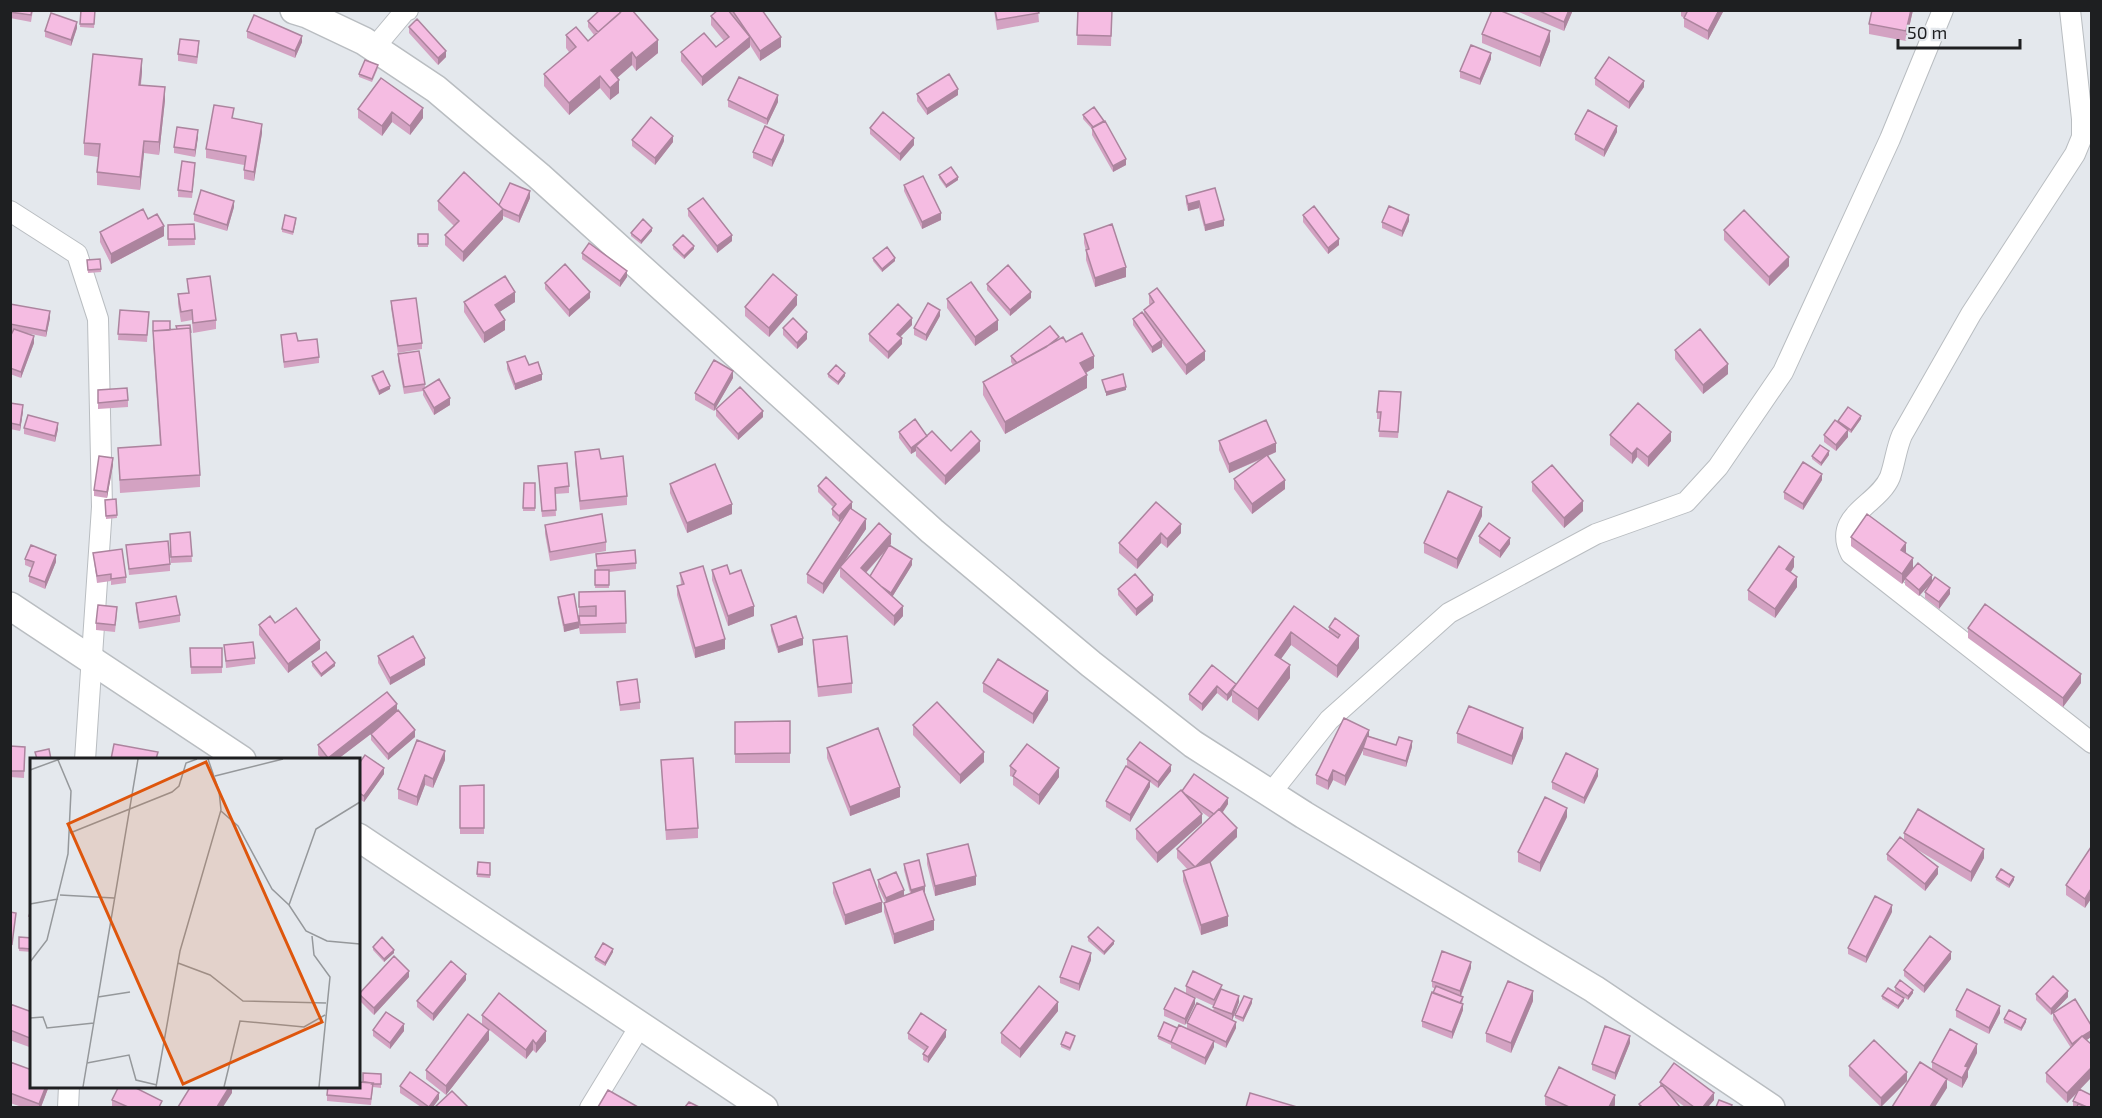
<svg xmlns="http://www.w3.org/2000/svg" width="2102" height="1118" font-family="'Exo 2',sans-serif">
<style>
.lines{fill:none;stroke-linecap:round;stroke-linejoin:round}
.street-casing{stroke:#b9bdc1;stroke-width:22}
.secondary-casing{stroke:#b9bdc1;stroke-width:30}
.street{stroke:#fff;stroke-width:20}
.secondary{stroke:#fff;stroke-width:27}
.wall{fill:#d3a2c2;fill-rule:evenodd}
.shaded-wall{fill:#ac849e}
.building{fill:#f5bce2;stroke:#ac849e;stroke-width:1.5}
.inset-road{fill:none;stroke:#95989b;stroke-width:1.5}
.view{fill:#de560d;fill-opacity:0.15;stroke:#de560d;stroke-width:3}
.inset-edge{fill:none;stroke:#1e1f21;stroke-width:3}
</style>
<rect width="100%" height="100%" fill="#e4e8ed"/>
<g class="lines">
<g class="street-casing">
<path id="street" d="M2070 10 2082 119V137L2075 154 1971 314 1902 435C1896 449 1895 463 1890 477 1878 506 1831 515 1851 554L2092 743
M374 48 405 11 408 10
M10 211 77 254 98 319 102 507 85 760
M1270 794 1329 720 1449 613 1596 534 1686 502 1718 467 1783 372 1890 139 1943 10
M68 1108 69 1086
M590 1108 640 1026"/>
</g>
<g class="secondary-casing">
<path id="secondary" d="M294 10 307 14 364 41 436 89 539 176 932 531 1091 664 1193 744 1304 815 1594 989 1771 1108
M10 606 242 760
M358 837 764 1108"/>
</g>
<use href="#street" class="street"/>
<use href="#secondary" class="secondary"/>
</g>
<path class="wall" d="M10 10H33L31 22 10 18Z
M81 10H95L94 28 80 27Z
M730 10H762L781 47 760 61 750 45V47L702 86 681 61V52L716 47 724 41 711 25V16L730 13Z
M994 10H1038L1039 22 997 30Z
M1078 10H1112L1111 46 1077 45Z
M1514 10H1573L1564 31Z
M1681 10H1724L1708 40 1684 27V18L1681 16Z
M1913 10 1906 41 1869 34V24Z
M588 21 658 53 636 71 632 65 617 78 619 93 610 100 600 88 569 115 544 86V74L569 52 566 48V35L588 41 594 35 588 27Z
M409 27 446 57 438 65 409 33Z
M77 28 71 46 45 37V31Z
M247 31 302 42 295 58 247 38Z
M1482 34 1550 41 1540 67 1482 43Z
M199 48 197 64 178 61V54Z
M1491 59 1480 85 1460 78V71Z
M378 68 372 82 359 77V74Z
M142 72 141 85 165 100 159 155 144 153 140 190 97 185V172L98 157 84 155V143Z
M381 78 423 118 410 135 392 122 382 136 358 118V109Z
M1595 78 1644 87 1629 109 1595 85Z
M917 94 958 95 927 115 917 101Z
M728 100 778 102 767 125 728 107Z
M1083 115 1126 165 1113 172 1092 135V129L1083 119Z
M234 119 262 133 254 181 244 179V165L206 158V149Z
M870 128 914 145 900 161 870 134Z
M1617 132 1604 157 1575 140V134Z
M198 137 195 157 174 153V147Z
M632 140 673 142 655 165 632 146Z
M784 141 772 167 753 158V152Z
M195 169 192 198 178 197V190Z
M939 175 958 180 946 188 939 178Z
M904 185 941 220 922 229 904 191Z
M1215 188 1224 226 1205 231 1199 208 1188 211 1186 203V196Z
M530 198 519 223 503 216V219L463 262 445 245V235L454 226 438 210V201L499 205Z
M234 207 227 231 194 221V214Z
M688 209 732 241 717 253 688 216Z
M1303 215 1339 245 1328 254 1303 222Z
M148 219 164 236 111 264 100 242V232Z
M1409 221 1402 237 1382 228V222Z
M296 222 293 235 282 232V229Z
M194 224 195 245 168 246V225Z
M1724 230 1789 266 1769 286 1724 240Z
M652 231 641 244 631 236V233Z
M418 234H428V247H418Z
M1084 234 1126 277 1095 287 1086 260V251L1084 243Z
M673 245 694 249 684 259 673 249Z
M582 253 627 277 620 287 582 259Z
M873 258 895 261 882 272 873 261Z
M100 259 101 272 88 273 87 260Z
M187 279 216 320V329L193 333 192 320 181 322 178 304V294L188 293Z
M545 283 590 298 569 317 545 289Z
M987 284 1031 298 1010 316 987 290Z
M1149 294 1205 360 1186 375 1162 343V347L1152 353 1133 325V319L1144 315V310L1150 305 1149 304Z
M947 299 998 330 975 346 947 308Z
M391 301 422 343V349L398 353 391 308Z
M464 302H515L499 312 505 330 484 343 464 312Z
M10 304 50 318 46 337 26 333 34 343 21 378 10 374V337L13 331 10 330Z
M797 305 769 337 745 316V307Z
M120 310 149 312 147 342 118 340Z
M940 316 926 341 914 335V328Z
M153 321 170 330 200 475V487L120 493 118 448 160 445 153 344Z
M912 325 900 337 902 344 888 359 869 341V334Z
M783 328 807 339 797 349 783 335Z
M281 335 319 357V363L284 368Z
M1059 340 1066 342 1094 368 1086 373 1087 388 1005 434 983 395V382L1013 365 1011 362V356Z
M1675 350 1728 374 1703 394 1675 359Z
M398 354 425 384V387L450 405 434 415 423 395V391L404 394 398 361Z
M507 362 529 365 542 380 515 390 507 369Z
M828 374 845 376 838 385 828 377Z
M372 376 390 389 379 395 372 380Z
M733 378 714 411 695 400V393Z
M98 390 128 400V407L98 409Z
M1401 399 1398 438 1379 437 1380 419H1377V412Z
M10 403 23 411 20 431 10 429Z
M716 409 763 417 738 440 716 416Z
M1861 419 1851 433 1848 431V437L1836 451 1824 442V435L1838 422V421Z
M24 428 58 429 55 442 24 434Z
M899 432 927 436 951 451H980L945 485 916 456V451L911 454 899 438Z
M1610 435 1671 441 1648 467 1637 457 1632 464 1610 445Z
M1219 441 1276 452 1268 456 1285 489 1252 514 1234 489V479L1262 459 1229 473 1219 450Z
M575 452 601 459 627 496V505L580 510 575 462Z
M1829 455 1821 466 1812 459V456Z
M113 465 107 498 94 496V490Z
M538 466 569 486V493L555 494 556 516 542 517Z
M1822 480 1803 510 1784 499V492Z
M1532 482 1583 511 1564 528 1532 491Z
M524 483H535V511H523Z
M670 484 732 514 687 533 670 493Z
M818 486 852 509 866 529 843 563 891 544 890 545 912 565 892 597 903 616 894 626 840 577V568L823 594 807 583V574L845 515 839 522 832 515V509L833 507 818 492ZM887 549 870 576 866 573Z
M116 499 117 518 106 519 105 500Z
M1156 502 1181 533 1167 548 1161 543 1137 569 1119 553V543Z
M1482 516 1457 569 1424 553V543Z
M545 525 606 542V551L550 561 545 534Z
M190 532 192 562 171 563 170 534Z
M1479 536 1510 544 1500 558 1479 543Z
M1851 537 1906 552 1913 568 1932 582 1919 596 1905 585V579L1902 584 1851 546Z
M126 545 170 564V571L129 575Z
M93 553 126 577V583L111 585V581L97 583Z
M596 554 636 563V569L609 572V588H595V570H597Z
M25 559 56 562 45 589 29 582V576L32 568 25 565Z
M1794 567 1791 572 1797 587 1775 618 1748 600V590Z
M712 570 754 616 728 626 712 580Z
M680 573 725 649 695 658 677 595V586L681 585Z
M1118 589 1153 601 1136 616 1118 595Z
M625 591 626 633 580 634 579 628 564 632 558 603V597L579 621V592Z
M1925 592 1950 594 1939 609 1925 598Z
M136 603 180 615V622L139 629 136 610Z
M1294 606 1329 631V627L1359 648 1337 678 1291 645 1281 659 1290 678 1258 721 1232 702V695L1227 701 1217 693 1202 711 1189 700V694L1212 665 1236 685Z
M117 613 115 632 96 630V623Z
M275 623 320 649 288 673 259 635V625Z
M771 625 803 645 778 653 771 631Z
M1968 628 2081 683 2063 707 1968 638Z
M813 640 852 683V693L818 697 813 650Z
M224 645 255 658V664L226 668Z
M190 648H222V673L191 674Z
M378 656 425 665 390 685 378 663Z
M312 662 335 666 321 677 312 666Z
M617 682 640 702V709L620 711Z
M983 683 1048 700 1033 724 983 692Z
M397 712 415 737 388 760 371 740V734L338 759H322L318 755V745Z
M790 721V763H735V722Z
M913 725 984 762 960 784 913 735Z
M1457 733 1523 738 1512 765 1457 743Z
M1369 736 1396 745 1412 747 1406 767 1363 755V750L1345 786 1333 780 1328 790 1316 784V775Z
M10 746 25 747 24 778 10 777Z
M827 748 900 797 850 816 827 758Z
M1127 759 1171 771 1158 788 1150 782V787L1130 822 1106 807V801L1138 774 1127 766Z
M445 760 433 788 425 785 417 806 398 799V789Z
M661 760 698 828V838L666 840Z
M358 765 384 774 364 802 358 798Z
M1010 766 1059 777 1039 805 1013 785V777L1010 776Z
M1598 776 1584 804 1552 789V782Z
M484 785V834H460V786Z
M1182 791 1228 804 1223 812 1237 837 1210 863 1228 926 1201 935 1183 881V871L1188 870 1177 858V849L1210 818 1199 810 1202 823 1157 863 1136 839V829Z
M1567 817 1540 872 1518 862V852Z
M1904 833 1984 858 1971 882 1916 849 1938 874 1925 891 1887 860V854L1904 840Z
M2091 847 2085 908 2066 895V885Z
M927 854 976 885 935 896 927 864Z
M478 862 490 863V878L477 877Z
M904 864 925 893 934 930 894 944 884 912V903L885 902 878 887V880L904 896 910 893 904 870Z
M1996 877 2014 880 2009 888 1996 880Z
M833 883 882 912 845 925 833 893Z
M1892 912 1866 963 1848 954V948Z
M19 937 32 938V952L19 951Z
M1088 937 1114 944 1104 955 1088 941Z
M373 947 394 953 384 962 373 950Z
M613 952 605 966 595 960V957Z
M1951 959 1924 993 1904 976V970Z
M1091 960 1079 991 1060 983V977Z
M1471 968 1461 996 1463 1000 1462 1003 1463 1010 1452 1039 1422 1027V1021L1435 989 1432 987V981Z
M409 977 374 1015 359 1000V994Z
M466 980 433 1021 417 1007V1001Z
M1186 986 1222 989 1239 1002 1232 1020 1236 1028 1226 1048 1214 1042V1047L1205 1065 1171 1048V1045L1158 1039V1036L1177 1028 1187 1029V1023L1213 1011 1214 1006 1186 993Z
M1895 987 1913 993 1908 1000 1895 991Z
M2036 994 2068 997 2051 1015 2036 1000Z
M1882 996 1904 1001 1898 1009 1882 999Z
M1533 1001 1511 1053 1486 1042V1033Z
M1252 1003 1243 1022 1235 1018V1015Z
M10 1004 32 1012V1048L10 1040Z
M1195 1004 1185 1025 1164 1016V1009Z
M1956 1010 2000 1013 1989 1034 1956 1017Z
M1058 1011 1020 1058 1001 1043V1033Z
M2053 1013 2091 1037 2087 1040 2080 1089 2091 1107H2073V1101L2078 1092 2067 1103 2046 1082V1073L2071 1048 2053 1020Z
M482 1015 546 1041 536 1053 533 1050 526 1059 482 1024Z
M2004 1019 2026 1022 2021 1031 2004 1023Z
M373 1030 404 1031 390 1049 373 1036Z
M908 1033 946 1037 928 1063 923 1060V1054L925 1051 908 1039Z
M1075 1039 1070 1051 1061 1047V1044Z
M489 1040 446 1095 426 1079V1070Z
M1630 1043 1615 1080 1592 1070V1064Z
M1977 1053 1968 1071V1077L1962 1088 1947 1080V1088L1932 1070V1062Z
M10 1062 49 1086 41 1107H22L10 1103Z
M1849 1066 1907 1081 1881 1107 1849 1076Z
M381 1074V1088L373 1087 371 1105 327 1101V1095L363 1082Z
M1660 1082 1714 1100 1708 1107H1685L1674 1099 1680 1107H1639V1104L1660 1087Z
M400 1086 439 1099 433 1107H421L400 1093Z
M1545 1096 1615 1105 1614 1107H1550L1545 1105Z
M112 1100 162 1107H112Z"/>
<path class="shaded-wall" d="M1569 10H1573L1564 31V22Z
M1719 10H1724L1708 40V31Z
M1911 10H1913L1906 41V31Z
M77 22V28L71 46V40Z
M1550 31V41L1540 67V57Z
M302 36V42L295 58V51Z
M750 37V47L702 86V77Z
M781 37V47L760 61V51Z
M658 40V53L636 71V58Z
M446 51V57L438 65V58Z
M632 52V65L611 83V70Z
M1491 53V59L1480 85V79Z
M142 59V72L139 97V85Z
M600 76V88L569 115V103Z
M619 80V93L610 100V88Z
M1644 81V87L1629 109V102Z
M165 87V100L159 155V142Z
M958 89V95L927 115V109Z
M778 95V102L767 125V119Z
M423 108V118L410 135V126Z
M392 112V122L382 136V126Z
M262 124V133L254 181V172Z
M1617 126V132L1604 157V150Z
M198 130V137L195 157V150Z
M784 135V141L772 167V160Z
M673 136V142L655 165V158Z
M914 138V145L900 161V154Z
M144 141V153L140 190V177Z
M1126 159V165L1113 172V166Z
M958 177V180L946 188V185Z
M530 191V198L519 223V216Z
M234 201V207L227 231V225Z
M1199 201V208L1188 211V204Z
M503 209V219L463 262V252Z
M941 213V220L922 229V222Z
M1409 215V221L1402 237V231Z
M1224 220V226L1205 231V225Z
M164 226V236L111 264V254Z
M652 228V231L641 244V241Z
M732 235V241L717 253V246Z
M1339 239V245L1328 254V248Z
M694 246V249L684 259V256Z
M1789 257V266L1769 286V277Z
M895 258V261L882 272V269Z
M1126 267V277L1095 287V278Z
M627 271V277L620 287V281Z
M515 292V302L495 315V305Z
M590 292V298L569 317V310Z
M1031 292V298L1010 316V310Z
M797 295V305L769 337V328Z
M940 310V316L926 341V335Z
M50 311V318L46 337V331Z
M912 318V325L897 340V334Z
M505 320V330L484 343V333Z
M998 320V330L975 346V337Z
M807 332V339L797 349V343Z
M34 336V343L21 378V372Z
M902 338V344L888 359V352Z
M1162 340V347L1152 353V347Z
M1205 351V360L1186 375V365Z
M1094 356V368L1080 376V363Z
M1728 364V374L1703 394V385Z
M733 371V378L714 411V405Z
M845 373V376L838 385V382Z
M542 374V380L515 390V384Z
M1087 375V388L1005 434V422Z
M390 386V389L379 395V391Z
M1126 387V390L1106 396V392Z
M450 398V405L434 415V408Z
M23 405V411L20 431V425Z
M763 411V417L738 440V434Z
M1861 416V419L1851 433V430Z
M58 423V429L55 442V436Z
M1848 430V437L1836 451V445Z
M1671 432V441L1648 467V457Z
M927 436 916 446V451L911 454V448Z
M980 441V451L945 485V476Z
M1276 443V452L1229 473V464Z
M1637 448V457L1632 464V454Z
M1829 451V455L1821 466V463Z
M113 458V465L107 498V492Z
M1822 474V480L1803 510V504Z
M1285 480V489L1252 514V504Z
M1583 501V511L1564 528V518Z
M852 502V509L839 522V516Z
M732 504V514L687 533V523Z
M1482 507V516L1457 569V559Z
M866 519V529L823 594V584Z
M1181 524V533L1167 548V539Z
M1161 533V543L1137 569V560Z
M891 534V544L861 578V568Z
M1510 538V544L1500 558V551Z
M1906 543V552L1901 559V550Z
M56 555V562L45 589V582Z
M1794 557V567L1786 579V569Z
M1913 558V568L1902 584V574Z
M912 559V565L891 599V593Z
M1932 575V582L1919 596V590Z
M1797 577V587L1775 618V609Z
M1950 588V594L1939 609V602Z
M1153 595V601L1136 616V609Z
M754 606V616L728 626V616Z
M903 606V616L894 626V616Z
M579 622V628L564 632V625Z
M1291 632V645L1275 667V655Z
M1359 636V648L1337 678V666Z
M803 638V645L778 653V647Z
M725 639V649L695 658V648Z
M320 640V649L288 673V664Z
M425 658V665L390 685V678Z
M335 663V666L321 677V674Z
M1290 665V678L1258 721V709Z
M2081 674V683L2063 707V698Z
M1236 684 1232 690V695L1227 701V695Z
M1217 686V693L1202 711V704Z
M1048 691V700L1033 724V714Z
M397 704V714L338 759H328V758Z
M1523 728V738L1512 765V756Z
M415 730V737L388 760V754Z
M1369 730V740L1363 748V750L1345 786V776Z
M1412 741V747L1406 767V761Z
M445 751V760L433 788V779Z
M984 752V762L960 784V775Z
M1171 765V771L1158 788V782Z
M384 768V774L364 802V796Z
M1059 768V777L1039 805V795Z
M1598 769V776L1584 804V798Z
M1333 770V780L1328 790V781Z
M425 775V785L417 806V797Z
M1150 781V787L1130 822V815Z
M900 787V797L850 816V807Z
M1228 798V804L1216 822V815Z
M1567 808V817L1540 872V863Z
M1202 814V823L1157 863V853Z
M1237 828V837L1195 877V867Z
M1984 849V858L1971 882V872Z
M1938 867V874L1925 891V884Z
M976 876V885L935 896V886Z
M2014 877V880L2009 888V885Z
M925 886V893L911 896V890Z
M2091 889V899L2085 908V899Z
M904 890V897L886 905V898Z
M882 902V912L845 925V915Z
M1892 905V912L1866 963V957Z
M1228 916V926L1201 935V925Z
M934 920V930L894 944V934Z
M1114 941V944L1104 955V952Z
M613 949V952L605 966V963Z
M394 950V953L384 962V959Z
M1951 952V959L1924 993V986Z
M1091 953V960L1079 991V984Z
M1471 962V968L1460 998V991Z
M409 971V977L374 1015V1008Z
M466 974V980L433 1021V1014Z
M1913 990V993L1908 1000V996Z
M1533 991V1001L1511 1053V1043Z
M2068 991V997L2051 1015V1009Z
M1239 996V1002L1232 1021V1014Z
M1195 998V1004L1185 1025V1019Z
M1904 998V1001L1898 1009V1006Z
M1252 999V1003L1243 1022V1018Z
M1058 1002V1011L1020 1058V1049Z
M1463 1004V1010L1452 1039V1032Z
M2000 1006V1013L1989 1034V1028Z
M2026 1019V1022L2021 1031V1028Z
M1236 1022V1028L1226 1048V1042Z
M404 1024V1031L390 1049V1043Z
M489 1030V1040L446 1095V1086Z
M946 1030V1037L928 1063V1057Z
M546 1031V1041L536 1053V1044Z
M2091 1031V1037L2072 1050V1044Z
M1630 1036V1043L1615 1080V1073Z
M533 1040V1050L526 1059V1050Z
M1214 1041V1047L1205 1065V1058Z
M1977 1044V1053L1968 1071V1077L1962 1088V1078L1965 1066Z
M2091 1068V1078L2067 1103V1093Z
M1907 1072V1081L1881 1107V1098Z
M1947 1079V1088L1935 1107H1930Z
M46 1086H49L41 1107H39V1104Z
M230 1086H232V1093L223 1107H217Z
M439 1093V1099L433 1107H429Z
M1714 1093V1100L1708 1107H1703Z
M1615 1095V1105L1614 1107H1609Z"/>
<path class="building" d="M10 10H32L31 15 10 12Z
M81 10H95L94 24H80Z
M600 10H619L620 13 598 32 588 21Z
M623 10H632L658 40 636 58 632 52 611 70 619 80 610 88 600 76 569 103 544 74 576 47 566 35 576 27 588 41Z
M718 10H728L750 37 702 77 681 52 704 33 716 47 729 37 711 16Z
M732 10H762L781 37 760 51Z
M995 10H1038L1039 13 997 20Z
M1078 10H1112L1111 36 1077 35Z
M1492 10H1499L1550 31 1540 57 1482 34Z
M1537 10H1569L1564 22Z
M1688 10H1719L1708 31 1684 18Z
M1872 10H1911L1906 31 1869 24Z
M51 13 77 22 71 40 45 31Z
M254 15 302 36 295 51 247 31Z
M417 19 446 51 438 58 409 27Z
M180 39 199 41 197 57 178 54Z
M1471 45 1491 53 1480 79 1460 71Z
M93 54 142 59 139 85 165 87 159 142 144 141 140 177 97 172 100 144 84 143Z
M1609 57 1644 81 1629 102 1595 78Z
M365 60 378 65 372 79 359 74Z
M949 74 958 89 927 109 917 94Z
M739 77 778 95 767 119 728 100Z
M381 78 423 108 410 126 392 112 382 126 358 109Z
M214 105 234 108 232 118 262 124 254 172 244 170 246 156 206 149Z
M1094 107 1104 121 1093 127 1083 115Z
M1588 110 1617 126 1604 150 1575 134Z
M883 112 914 138 900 154 870 128Z
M651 117 673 136 655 158 632 140Z
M1105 121 1126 159 1113 166 1092 128Z
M765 126 784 135 772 160 753 152Z
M177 127 198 130 195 150 174 147Z
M182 161 195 163 192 192 178 190Z
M951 167 958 177 946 185 939 175Z
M464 172 503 209 463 252 445 235 459 221 438 201Z
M923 176 941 213 922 222 904 185Z
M510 183 530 191 519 216 503 209 499 205Z
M1215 188 1224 220 1205 225 1199 201 1188 204 1186 196Z
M201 190 234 201 227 225 194 214Z
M703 198 732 235 717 246 688 209Z
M1314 206 1339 239 1328 248 1303 215Z
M1389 206 1409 215 1402 231 1382 222Z
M143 209 148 219 157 214 164 226 111 254 100 232Z
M1744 210 1789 257 1769 277 1724 230Z
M285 215 296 218 293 232 282 229Z
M643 219 652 228 641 241 631 233Z
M194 224 195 239H168V225Z
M1112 224 1126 267 1095 278 1086 250 1089 249 1084 234Z
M418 234H428V244H418Z
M683 235 694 246 684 256 673 245Z
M589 243 627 271 620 281 582 253Z
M887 247 895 258 882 269 873 258Z
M100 259 101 269 88 270 87 260Z
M565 264 590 292 569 310 545 283Z
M1008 265 1031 292 1010 310 987 284Z
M773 274 797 295 769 328 745 307Z
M210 276 216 320 193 323 192 310 181 312 178 294 189 293 187 279Z
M505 276 515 292 495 305 505 320 484 333 464 302Z
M971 282 998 320 975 337 947 299Z
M1157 288 1205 351 1186 365 1144 310 1154 302 1149 294Z
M416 298 422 343 398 346 391 301Z
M928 303 940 310 926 335 914 328Z
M10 304 50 311 46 331 10 324Z
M898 304 912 318 897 334 902 338 888 352 869 334Z
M120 310 149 312 147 335 118 334Z
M1142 312 1162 340 1152 347 1133 319Z
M793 318 807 332 797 343 783 328Z
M153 321H170V330L153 331Z
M190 325 191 333 190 328 177 329 176 326Z
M1050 326 1059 337 1046 347 1017 363 1011 356Z
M190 328 200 475 120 480 118 448 161 445 153 331Z
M14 329 34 336 21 372 10 368V337Z
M1700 329 1728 364 1703 385 1675 350Z
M296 333 298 341 317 339 319 357 284 362 281 335Z
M1082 333 1094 356 1080 363 1087 375 1005 422 983 382 1063 337 1066 342Z
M419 351 425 384 404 387 398 354Z
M525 356 529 365 538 362 542 374 515 384 507 362Z
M714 360 733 371 714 405 695 393Z
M836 365 845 373 838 382 828 374Z
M383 371 390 386 379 391 372 376Z
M1123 374 1126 387 1106 392 1102 380Z
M439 379 450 398 434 408 423 389Z
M740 387 763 411 738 434 716 409Z
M127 388 128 400 98 403V390Z
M1379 391 1401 392 1398 432 1379 431 1381 412H1377Z
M10 403 23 405 20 425 10 423Z
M1638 403 1671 432 1648 457 1637 448 1632 454 1610 435Z
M1848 407 1861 416 1851 430 1838 421Z
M28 415 58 423 55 436 24 428Z
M915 419 927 436 911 448 899 432Z
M1266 420 1276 443 1229 464 1219 441Z
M1835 420 1848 430 1836 445 1824 435Z
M932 431 951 451 971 431 980 441 945 476 916 446Z
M1820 445 1829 451 1821 463 1812 456Z
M599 449 601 459 623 456 627 496 580 501 575 452Z
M1267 455 1285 480 1252 504 1234 479Z
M99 456 113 458 107 492 94 490Z
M1803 462 1822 474 1803 504 1784 492Z
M567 463 569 486 555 488 556 510 542 511 538 466Z
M715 464 732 504 687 523 670 484Z
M1552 465 1583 501 1564 518 1532 482Z
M826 477 852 502 839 516 832 509 836 504 818 486Z
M524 483H535V508H523Z
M1448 491 1482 507 1457 559 1424 543Z
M116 499 117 515 106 516 105 500Z
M1156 502 1181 524 1167 539 1161 533 1137 560 1119 543Z
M850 508 866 519 823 584 807 574Z
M602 514 606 542 550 552 545 525Z
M1867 514 1906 543 1901 550 1913 558 1902 574 1851 537Z
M879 523 891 534 861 568 903 606 894 616 840 567Z
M1489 523 1510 538 1500 551 1479 536Z
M190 532 192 556 171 557 170 534Z
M168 541 170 564 129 569 126 545Z
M31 545 56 555 45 582 29 576 34 562 25 559Z
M889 545 912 559 891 593 881 586 870 576Z
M1779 546 1794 557 1786 569 1797 577 1775 609 1748 590Z
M122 549 126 577 111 579V574L97 576 93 553Z
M635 550 636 563 597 566 596 554Z
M1918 563 1932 575 1919 590 1905 578Z
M727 565 730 574 741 570 754 606 728 616 712 570Z
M703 566 725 639 695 648 677 586 684 584 680 573Z
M595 570H609V585H595Z
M1135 574 1153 595 1136 609 1118 589Z
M1935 577 1950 588 1939 602 1925 592Z
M625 591 626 623 580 625 579 616H596V606L579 607V592Z
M574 594 579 622 564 625 558 597Z
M176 596 180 615 139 622 136 603Z
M1985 604 2081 674 2063 698 1968 628Z
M98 605 117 607 115 625 96 623Z
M1294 606 1338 638 1340 635 1329 627 1335 618 1359 636 1337 666 1291 632 1275 655 1290 665 1258 709 1232 690Z
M296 608 320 640 288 664 259 625 270 616 275 623Z
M796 616 803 638 778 647 771 625Z
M413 636 425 658 390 678 378 656Z
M847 636 852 683 818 687 813 640Z
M253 642 255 658 226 661 224 645Z
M190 648H222V667H191Z
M326 652 335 663 321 674 312 662Z
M998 659 1048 691 1033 714 983 683Z
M1212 665 1236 684 1227 695 1217 686 1202 704 1189 694Z
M637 679 640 702 620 705 617 682Z
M387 692 397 704 328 758 318 745Z
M937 702 984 752 960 775 913 725Z
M1469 706 1523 728 1512 756 1457 733Z
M398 710 415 730 388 754 371 734Z
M1344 718 1369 730 1345 776 1333 770 1328 781 1316 775Z
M790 721V753L735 754V722Z
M878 728 900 787 850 807 827 748Z
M1367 736 1396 745 1399 737 1412 741 1406 761 1363 748Z
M417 740 445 751 433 779 425 775 417 797 398 789Z
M1140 742 1171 765 1158 782 1127 759Z
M114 744 158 752 156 759H111Z
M1027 744 1059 768 1039 795 1013 776 1016 771 1010 766Z
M10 746 25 747 24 771H10Z
M49 749 51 759H37L35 752Z
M1566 753 1598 769 1584 798 1552 782Z
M365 755 384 768 364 796 358 792V765Z
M693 758 698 828 666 830 661 760Z
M1126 766 1150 781 1130 815 1106 801Z
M1194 774 1228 798 1220 809H1219L1214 814 1185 794 1182 791Z
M484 785V828H460V786Z
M1181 790 1202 814 1157 853 1136 829Z
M1545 797 1567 808 1540 863 1518 852Z
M1219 809 1237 828 1195 867 1210 862 1228 916 1201 925 1183 871 1195 867 1177 849Z
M1918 809 1984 849 1971 872 1904 833Z
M1900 837 1938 867 1925 884 1887 854Z
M968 844 976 876 935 886 927 854Z
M2091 847V889L2085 899 2066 885Z
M919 860 925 886 911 890 904 864Z
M478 862 490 863V875L477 874Z
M870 869 882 902 845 915 833 883Z
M2001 869 2014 877 2009 885 1996 877Z
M896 872 904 890 886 898 878 880Z
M923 889 934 920 894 934 884 903Z
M1875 896 1892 905 1866 957 1848 948Z
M32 906V916H29Z
M10 912 16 913 12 944 10 943Z
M1098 927 1114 941 1104 952 1088 937Z
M1930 936 1951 952 1924 986 1904 970Z
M19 937 32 938V949L19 948Z
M382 937 394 950 384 959 373 947Z
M603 943 613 949 605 963 595 957Z
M1072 946 1091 953 1079 984 1060 977Z
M1442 951 1471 962 1460 991 1432 981Z
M394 956 409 971 374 1008 359 994Z
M451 961 466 974 433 1014 417 1001Z
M1193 971 1222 985 1214 1000 1186 986Z
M2053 976 2068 991 2051 1009 2036 994Z
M1900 980 1913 990 1908 996 1895 987Z
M1508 981 1533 991 1511 1043 1486 1033Z
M1039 986 1058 1002 1020 1049 1001 1033Z
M1436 986 1463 997 1460 1003 1433 993Z
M1175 988 1195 998 1185 1019 1164 1009Z
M1888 988 1904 998 1898 1006 1882 996Z
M1221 989 1239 996 1232 1014 1213 1007Z
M1967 989 2000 1006 1989 1028 1956 1010Z
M1432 992 1463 1004 1452 1032 1422 1021Z
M499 993 546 1031 536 1044 533 1040 526 1050 482 1015Z
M1244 996 1252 999 1243 1018 1235 1015Z
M2075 999 2091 1025V1031L2083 1036H2082L2072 1044 2053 1013Z
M1197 1003 1236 1022 1226 1042 1187 1023Z
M10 1004 32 1012V1039L10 1030Z
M2009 1010 2026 1019 2021 1028 2004 1019Z
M386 1012 404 1024 390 1043 373 1030Z
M921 1013 946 1030 928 1057 923 1054 928 1047 908 1033Z
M468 1014 489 1030 446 1086 426 1070Z
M1164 1022 1177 1028 1171 1042 1158 1036Z
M1179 1025 1214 1041 1205 1058 1171 1042Z
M1605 1026 1630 1036 1615 1073 1592 1064Z
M1950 1029 1977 1044 1965 1066 1968 1067 1962 1078 1932 1062Z
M1066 1032 1075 1036 1070 1048 1061 1044Z
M2082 1036 2091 1044V1068L2067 1093 2046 1073Z
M1874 1040 1907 1072 1881 1098 1849 1066Z
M10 1062 32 1070V1086H46L39 1104 10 1093Z
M1920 1062 1947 1079 1930 1107H1892Z
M1674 1063 1714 1093 1703 1107H1694L1660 1082Z
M1559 1067 1615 1095 1609 1107H1569L1545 1096Z
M410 1072 439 1093 429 1107 400 1086Z
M363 1073 381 1074V1084H372L373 1083 363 1082Z
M358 1082 373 1083 371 1099 327 1095 328 1086H358Z
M1662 1085 1680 1107H1642L1639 1104Z
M119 1086H132L162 1101 159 1107H128L112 1100Z
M191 1086H230L217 1107H178Z
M2079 1089 2091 1095V1107H2087L2073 1101Z
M608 1090 638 1107H598Z
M452 1091 468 1107H435Z
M1250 1093 1297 1107H1246Z
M1719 1100 1732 1105 1731 1107H1716Z
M689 1102 699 1107H685Z
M2078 1104 2087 1107H2077Z"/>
<g transform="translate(30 758)">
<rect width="330" height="330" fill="#e4e8ed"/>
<path class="inset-road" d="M0 12 30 1M185 18 253 1M191 53 208 68 242 131 259 147 276 173 297 183 330 186M40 75 142 34 149 28 156 5 167 1M30 137 84 140M0 146 28 141M259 147 286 71 330 44M282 178 284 197 300 219 289 329M0 204 17 182 38 96 41 33 28 2M148 205 180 217 213 243 296 245M68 239 100 234M0 260 13 259 17 270 64 265M57 305 99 297 106 322 127 327M53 329 108 1M126 329 150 193 191 52 189 33 178 1M194 329 210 263 274 269 295 257"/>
<path class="view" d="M176 4 292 264 153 326 38 66Z"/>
<rect width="330" height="330" class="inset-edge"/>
</g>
<rect width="2102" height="1118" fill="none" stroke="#1e1f21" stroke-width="24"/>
<path d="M1898 39v9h122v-9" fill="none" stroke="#1e1f21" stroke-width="3"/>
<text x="1907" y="39" font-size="18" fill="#1e1f21" stroke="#e4e8ed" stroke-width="4.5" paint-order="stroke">50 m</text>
</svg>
